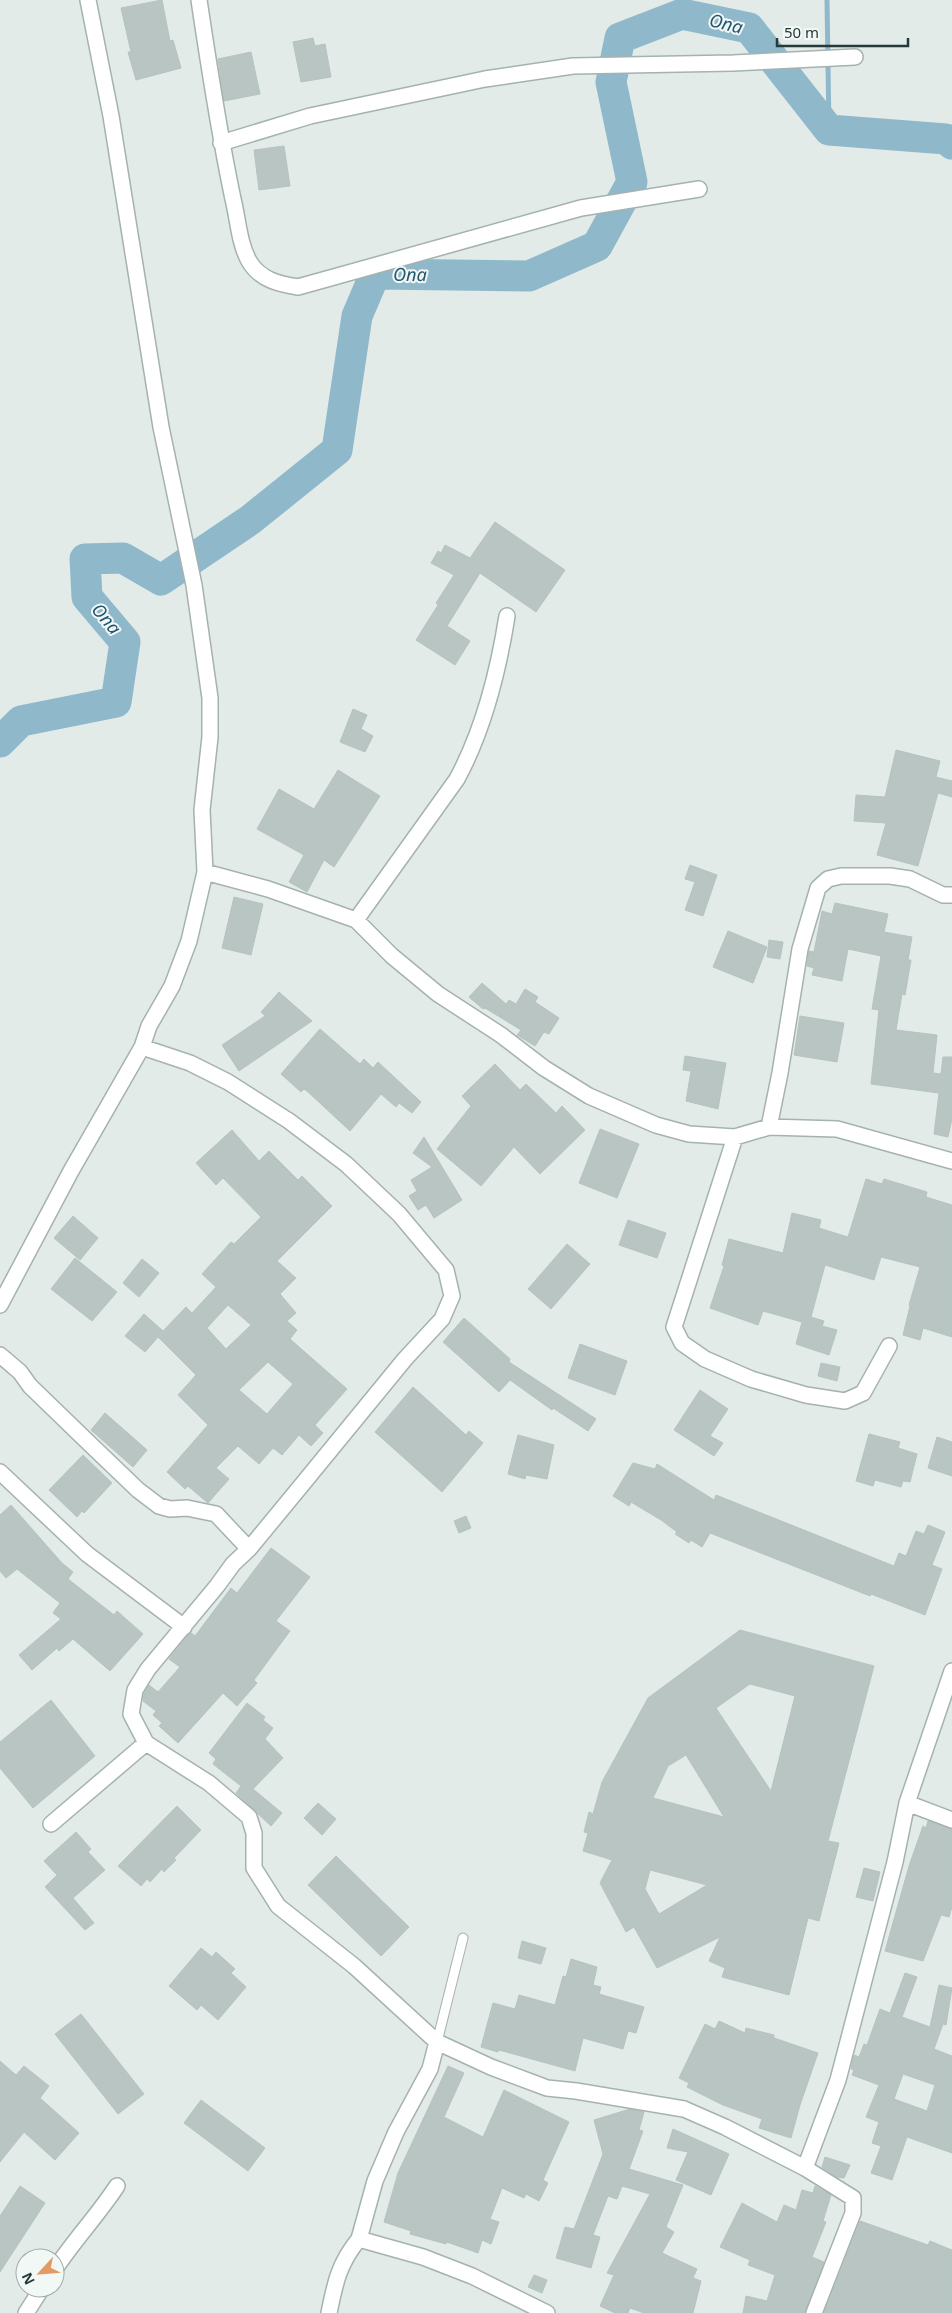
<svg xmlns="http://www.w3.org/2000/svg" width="952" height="2313" font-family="'Noto Sans',sans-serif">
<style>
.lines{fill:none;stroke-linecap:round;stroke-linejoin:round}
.stream{stroke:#8fb8cb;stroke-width:5}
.river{stroke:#8fb8cb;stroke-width:31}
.building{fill:#b8c5c2;stroke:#b5c4c0;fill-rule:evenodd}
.service-casing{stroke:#a5b2b0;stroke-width:11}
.minor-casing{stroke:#a5b2b0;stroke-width:18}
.tertiary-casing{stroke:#a5b2b0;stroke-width:18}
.service{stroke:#fff;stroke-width:9}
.minor{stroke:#fff;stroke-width:15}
.tertiary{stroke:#fff;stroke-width:15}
.labels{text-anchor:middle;stroke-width:4;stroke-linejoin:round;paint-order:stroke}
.water-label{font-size:18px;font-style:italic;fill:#245770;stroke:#f2f8f6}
</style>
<rect width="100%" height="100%" fill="#e2ebe8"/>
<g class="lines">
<path class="stream" d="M827 0 829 130"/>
<path class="river" d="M0 742 21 721 116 702 125 642 87 597 85 559 123 558 161 580 250 520 337 450 357 316 375 274 529 276 597 246 632 182 611 82 620 38 682 14 749 28 829 130 946 139 952 144"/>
</g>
<path class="building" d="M162 0 170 41 173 40 181 68 136 80 128 52H131L121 8Z
M313 38 315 46 325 44 331 77 301 82 293 42Z
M251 52 260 94 224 101 218 59Z
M284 146 290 186 259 190 254 150Z
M495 522 565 570 536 612 480 573 447 626 470 641 455 665 416 640 438 605 436 603 454 575 431 563 438 551 441 553 445 545 470 558Z
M353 709 367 715 361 729 373 736 365 752 340 742Z
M896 750 940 761 936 777 952 781V797L938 793 918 866 877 855 886 823 854 821 856 795 885 797Z
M338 770 380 796 334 867 324 860 307 892 289 882 304 855 257 829 279 789 314 809Z
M690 865 717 875 703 916 685 910 695 882 685 879Z
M234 897 263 904 251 955 222 948Z
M835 903 888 914 884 932 912 937 908 960H911L905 995 902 994 896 1030 937 1035 933 1073 941 1074 943 1057H952V1119L948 1137 934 1134 939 1093 871 1084 879 1010 872 1009 881 956 848 949 842 981 812 975 814 968 807 966 809 951 814 952 822 911 832 914Z
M728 931 767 947 753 983 713 967Z
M769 940 783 942 780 959 767 957Z
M482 983 506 1004 509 1000 516 1004 525 989 538 997 535 1002 559 1018 549 1034 544 1032 535 1046 517 1035 521 1030 485 1008 483 1009 469 997Z
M279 992 312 1021 239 1071 222 1045 265 1016 261 1012Z
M800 1016 844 1023 837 1062 794 1055Z
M320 1029 360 1064 364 1059 373 1068 378 1062 421 1102 412 1113 399 1103 396 1107 381 1094 350 1131 307 1091 304 1089 301 1092 281 1074Z
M685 1056 726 1063 718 1109 686 1101 691 1071 683 1070Z
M495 1064 520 1090 526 1084 556 1113 562 1106 585 1130 540 1174 514 1147 481 1186 437 1149 471 1106 462 1096Z
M600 1129 639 1144 617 1198 579 1183Z
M232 1130 259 1161 269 1151 298 1180 302 1176 332 1206 277 1261 296 1278 280 1294 296 1313 287 1321 297 1330 290 1339 347 1389 315 1425 323 1433 311 1446 299 1435 282 1455 273 1448 259 1464 238 1446 216 1468 229 1479 208 1503 188 1486 185 1489 167 1472 208 1425 178 1395 196 1375 158 1337 145 1352 125 1336 144 1314 163 1331 186 1307 192 1313 216 1287 202 1274 231 1242 234 1244 261 1217 223 1178 216 1185 196 1163ZM228 1305 251 1325 226 1349 207 1328ZM268 1362 293 1384 267 1414 239 1390Z
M424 1137 462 1200 434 1218 426 1205 418 1210 409 1196 417 1191 411 1180 432 1167 413 1153Z
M866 1179 882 1184 884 1179 927 1192 926 1197 952 1205V1337L923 1328 920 1340 903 1335 910 1306 909 1305 920 1267 881 1257 874 1280 825 1265 811 1317 824 1321 822 1326 837 1330 829 1355 796 1344 802 1322 763 1311 758 1325 710 1308 724 1266 722 1265 729 1239 783 1253 792 1213 821 1220 819 1228 848 1237Z
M73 1216 98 1238 80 1260 54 1238Z
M628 1220 666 1233 657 1258 619 1245Z
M567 1244 590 1264 551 1309 528 1289Z
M75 1258 117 1292 92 1321 51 1289Z
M142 1259 159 1273 139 1297 123 1283Z
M464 1318 510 1359 509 1362 596 1419 588 1431 553 1408 552 1410 510 1380 499 1392 443 1342Z
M580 1344 627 1361 615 1395 568 1378Z
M821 1363 840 1367 837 1381 818 1376Z
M413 1387 466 1435 469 1431 483 1443 442 1492 375 1432Z
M700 1390 728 1409 710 1436 723 1443 714 1456 674 1430Z
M105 1413 147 1450 133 1467 91 1430Z
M869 1434 900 1442 898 1448 917 1454 910 1482 903 1481 901 1487 875 1480 873 1486 856 1481Z
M518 1435 554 1445 547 1479 526 1475 525 1479 508 1474Z
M937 1437 952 1442V1476L928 1468Z
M83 1455 112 1483 84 1513 82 1511 77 1517 49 1490Z
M633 1463 655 1469 657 1464 714 1500 716 1495 894 1566 899 1553 906 1556 916 1531 924 1534 928 1525 945 1532 932 1565 942 1569 925 1615 871 1594 870 1596 710 1533 702 1547 691 1540 689 1543 675 1534 677 1532 661 1520 631 1502 629 1506 613 1496Z
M11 1505 62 1563 73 1572 68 1579 114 1615 117 1611 143 1634 110 1671 73 1639 59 1651 57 1648 32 1670 19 1655 61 1619 53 1613 60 1603 17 1569 6 1578 0 1571V1515Z
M466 1516 471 1528 459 1533 454 1521Z
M271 1548 310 1577 276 1621 290 1631 254 1680 257 1683 237 1706 223 1693 178 1743 159 1726 162 1723 153 1715 156 1711 143 1701 144 1693 149 1685 158 1692 180 1667 169 1659 188 1635 191 1633 195 1636 231 1588 237 1593Z
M740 1630 874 1666 828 1841 839 1843 819 1921 808 1918 789 1995 722 1977 725 1968 709 1961 720 1937 657 1968 634 1927 626 1932 600 1883 612 1860 583 1851 588 1833 584 1832 589 1812 593 1814 602 1782 648 1698ZM750 1684 795 1696 771 1791 716 1708ZM686 1755 724 1817 653 1798 668 1766ZM650 1870 707 1885 659 1914 645 1889Z
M51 1700 95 1756 33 1808 0 1768V1742Z
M247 1703 265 1717 263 1720 273 1728 265 1739 283 1758 253 1789 282 1813 271 1826 236 1793 241 1786 213 1764 216 1759 209 1753Z
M318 1803 336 1819 322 1835 304 1818Z
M177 1806 201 1830 174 1858 176 1860 164 1872 162 1869 150 1882 147 1879 141 1886 118 1866Z
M928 1821 952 1829V1907L949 1917 941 1915 923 1961 885 1951 909 1866 923 1826 926 1828Z
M76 1832 91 1849 88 1852 105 1870 73 1898 94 1923 85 1930 45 1887 57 1875 44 1861Z
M336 1856 409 1927 381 1956 308 1885Z
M864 1868 880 1872 873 1901 856 1897Z
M522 1941 546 1948 541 1964 518 1958Z
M201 1948 212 1957 216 1952 235 1969 231 1973 246 1987 218 2020 201 2005 197 2010 169 1986Z
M571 1959 597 1967 593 1985 601 1987 599 1994 644 2007 636 2033 628 2031 623 2049 583 2038 575 2071 499 2050 498 2052 481 2047 493 2003 515 2009 519 1995 555 2005 563 1976 566 1977Z
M905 1973 917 1977 902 2017 930 2027 939 1985 952 1988 946 2025 943 2024 934 2049 952 2056V2153L907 2137 892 2180 871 2173 881 2146 872 2143 879 2122 866 2117 879 2085 852 2075 854 2070 851 2069 854 2055 859 2057 864 2044 867 2045 880 2009 890 2013ZM903 2074 935 2085 927 2111 894 2099Z
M81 2014 144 2094 118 2114 55 2034Z
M719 2021 745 2033 746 2028 774 2035V2038L818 2053 800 2105 791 2138 759 2128 762 2119 723 2105 687 2087 689 2083 679 2078 705 2024 715 2029Z
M0 2061 16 2075 24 2066 49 2086 40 2098 79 2133 55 2160 24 2132 0 2162Z
M448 2066 464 2073 444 2117 483 2137 504 2090 569 2122 543 2180 548 2183 539 2201 526 2194 524 2198 502 2188 490 2219 499 2222 491 2244 482 2240 478 2253 447 2242 446 2244 410 2234 411 2231 384 2222 398 2173Z
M201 2100 265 2148 248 2171 184 2123Z
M630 2109 644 2112 639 2130 643 2131 629 2169 683 2185 666 2227 674 2232 662 2253 697 2269 693 2278 701 2281 693 2313H644L630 2308 628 2313H615L600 2306 614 2275 607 2273 650 2194 622 2186 617 2199 608 2196 593 2235 600 2237 591 2268 556 2258 565 2227 574 2229 603 2154 594 2120Z
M673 2129 729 2154 711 2195 676 2180 688 2152 667 2148Z
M825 2157 850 2165 844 2178 837 2177 822 2167Z
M20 2186 45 2203 0 2272V2216Z
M815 2186 831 2195 823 2221 826 2222 812 2257 824 2262 805 2313H743L746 2296 767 2301 775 2275 748 2265 750 2260 720 2247 742 2203 777 2222 784 2205 796 2210 802 2190 813 2193Z
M860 2221 928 2245 930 2241 952 2250V2313H824Z
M534 2275 547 2280 542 2293 528 2287Z"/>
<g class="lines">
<g class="service-casing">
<path id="service" d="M437 2042 463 1938"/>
</g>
<g class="minor-casing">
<path id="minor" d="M199 0C209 67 219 133 233 199 238 219 239 243 249 261 260 280 279 284 298 287L581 208 699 189
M221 143 310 116 485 79 573 66 733 63 855 57
M205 872 268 889 356 920 392 956 438 994 501 1035 544 1068 589 1096 656 1125 689 1134 735 1137 769 1127 837 1129 952 1161
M356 920 457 779C484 729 498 673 507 616
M142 1047 190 1063 228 1082 289 1121 346 1164 399 1214 446 1270 452 1296 442 1319 405 1359 296 1492 249 1549 233 1564 217 1586 148 1669 135 1690 131 1714 146 1743 209 1783 249 1817 254 1833V1868L278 1906 354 1966 437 2042 491 2067 547 2088 576 2091 684 2109 725 2127 805 2168 853 2198V2213L814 2313
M769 1127 780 1073 800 949 818 888 828 879 841 876H890L910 879 943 895H952
M735 1137 674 1327 682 1343 705 1359 751 1379 806 1395 845 1401 863 1393 889 1346
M0 1305 71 1171 142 1047 149 1026 172 986 189 941 205 872 202 810 210 737V698L194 585 161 427 111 116 88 0
M0 1355 20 1372 30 1386 91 1445 138 1490 159 1506 170 1509 187 1508 216 1514 249 1549
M0 1472 87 1554 184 1627
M907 1803 952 1820
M51 1824 146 1743
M805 2168 838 2080 895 1862 907 1803 952 1671
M359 2239 375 2181 396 2132 430 2069 437 2042
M55 2269C75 2239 98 2215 117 2186
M26 2313 42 2288"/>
</g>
<g class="tertiary-casing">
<path id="tertiary" d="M329 2313C335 2283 339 2263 359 2239L423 2257 472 2276 547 2313"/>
</g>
<use href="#service" class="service"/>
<use href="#minor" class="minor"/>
<use href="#tertiary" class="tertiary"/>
</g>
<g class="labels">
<g class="water-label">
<text transform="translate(726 24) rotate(14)" y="6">Ona</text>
<text transform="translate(410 275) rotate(1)" y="6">Ona</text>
<text transform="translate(106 619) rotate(50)" y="6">Ona</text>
</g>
</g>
<g transform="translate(40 2273) rotate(244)"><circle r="24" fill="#f2f8f6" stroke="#a0acaa"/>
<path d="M0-4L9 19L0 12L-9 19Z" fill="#e49a67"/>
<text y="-8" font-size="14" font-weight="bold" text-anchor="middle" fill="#243a38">N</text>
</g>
<path d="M777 38v8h131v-8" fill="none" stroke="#243a38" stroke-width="2.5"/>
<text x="784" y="38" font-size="15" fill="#243a38" stroke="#f2f8f6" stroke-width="4" paint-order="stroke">50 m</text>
</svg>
